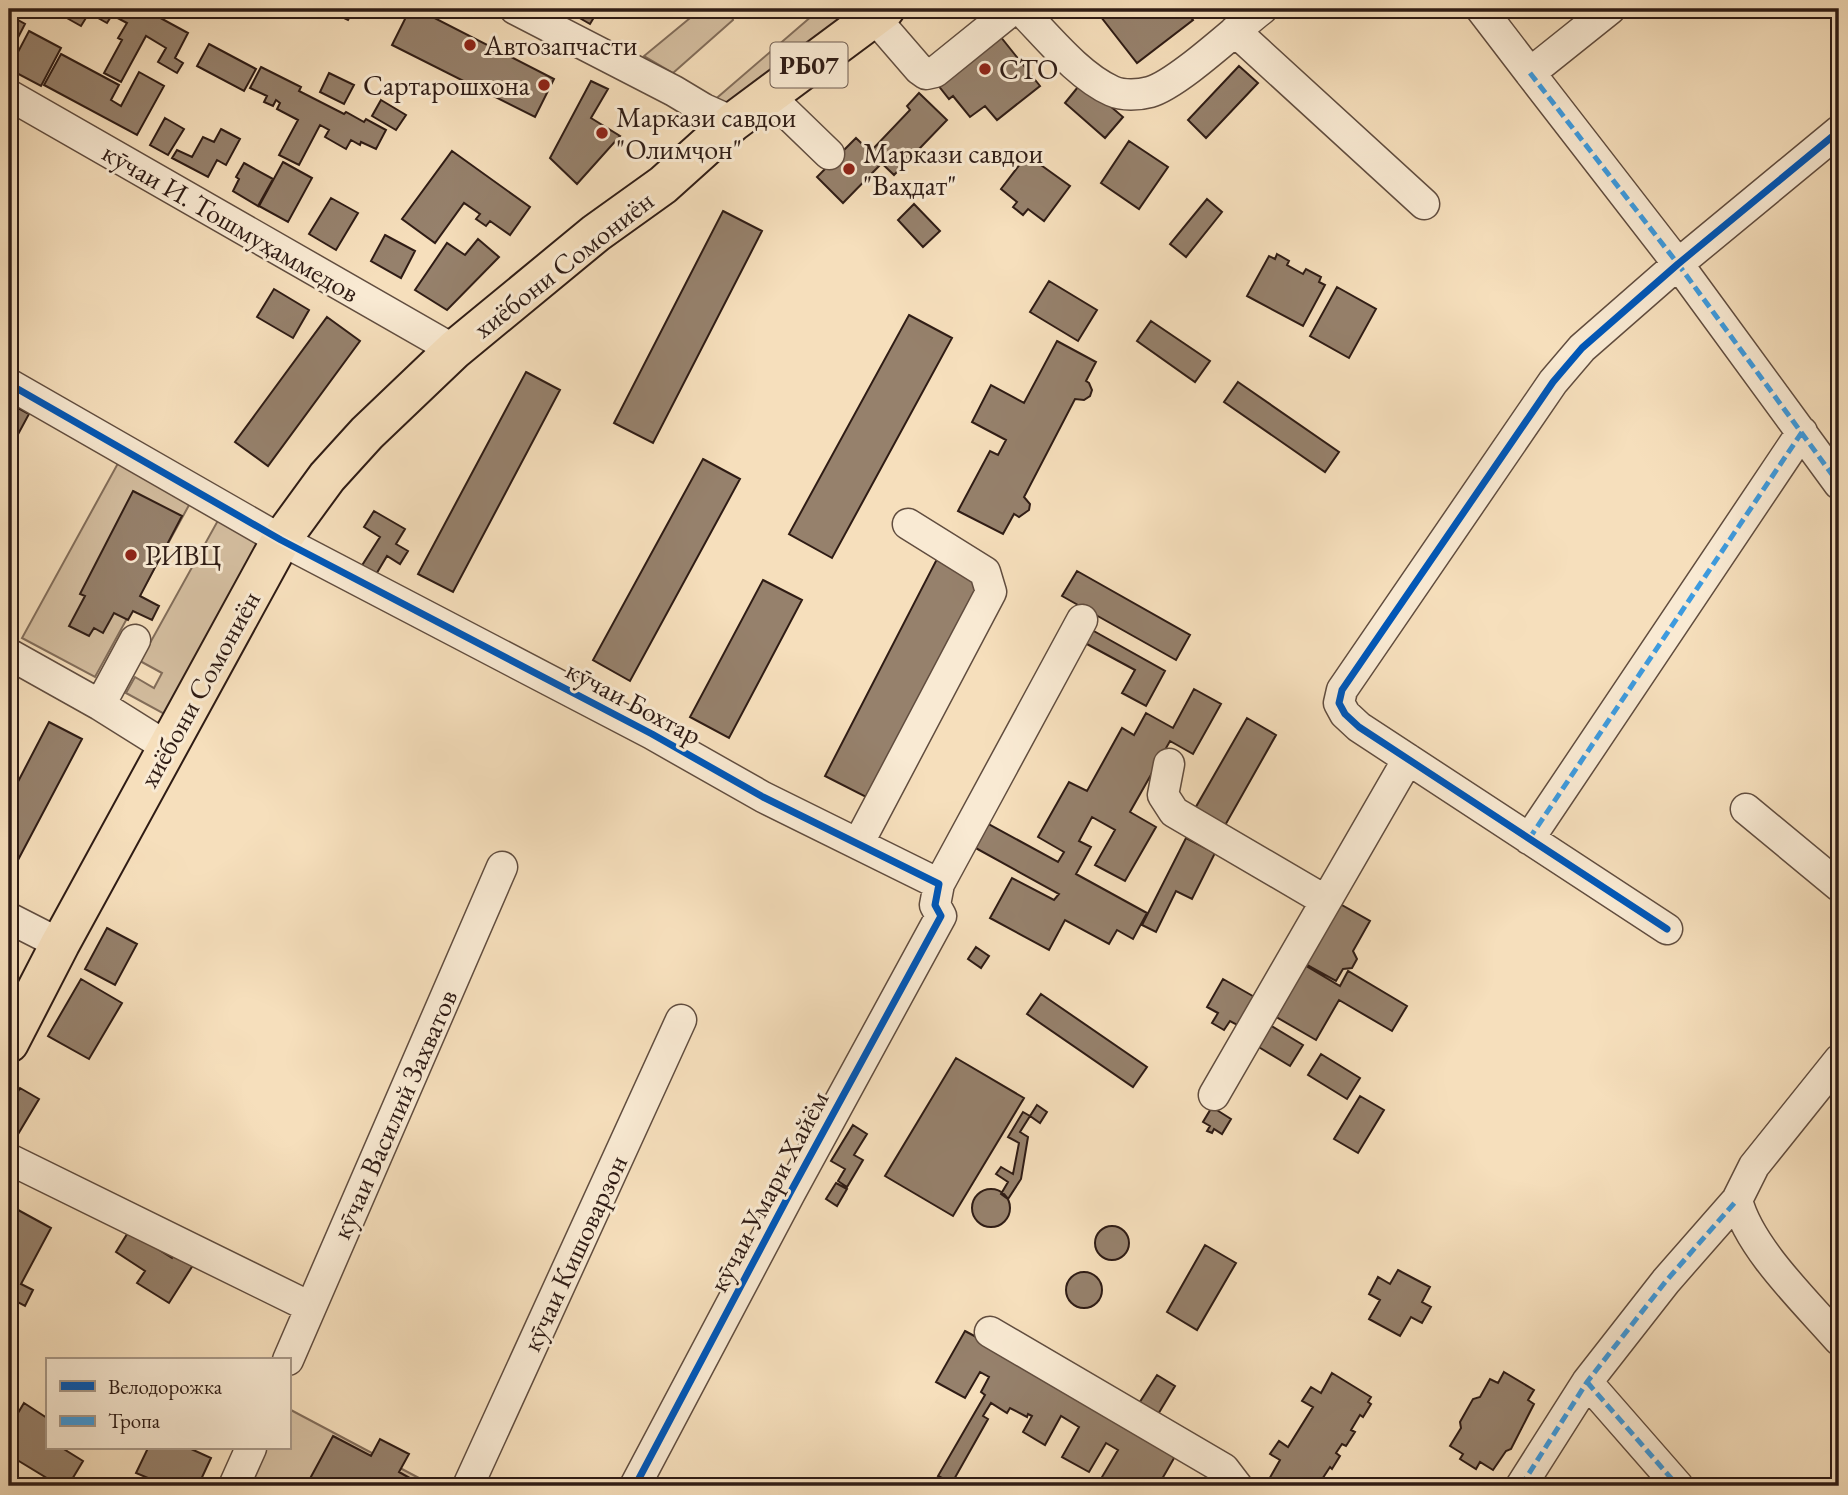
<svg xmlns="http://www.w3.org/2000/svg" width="1848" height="1495" font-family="'EB Garamond',serif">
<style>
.green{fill:#d4bea0;stroke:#826d5a;stroke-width:2}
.building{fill:#96816c;stroke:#2f1c15;stroke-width:2}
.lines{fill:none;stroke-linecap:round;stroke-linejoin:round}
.minor-casing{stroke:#614d3f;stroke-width:33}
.highway-casing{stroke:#2f1c15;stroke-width:42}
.minor{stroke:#f9ead3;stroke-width:30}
.highway{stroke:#f6dfbc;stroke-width:38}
.quiet{stroke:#3d9bdf;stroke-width:5;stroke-dasharray:10 5;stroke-linecap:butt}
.cycleway-casing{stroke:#f9ead3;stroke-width:11}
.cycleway{stroke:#0057b8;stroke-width:7}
.poi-dot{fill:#8f2418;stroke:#f9ead3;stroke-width:2.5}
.labels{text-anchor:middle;stroke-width:6;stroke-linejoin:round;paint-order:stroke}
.shield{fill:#f9ead3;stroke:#6c5a4e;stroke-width:2}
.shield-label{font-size:26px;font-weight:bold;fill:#2f1c15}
.poi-label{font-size:28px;fill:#2f1c15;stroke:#f9ead3;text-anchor:start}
.street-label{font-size:28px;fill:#2f1c15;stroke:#f9ead3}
</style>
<rect width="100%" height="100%" fill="#f6dfbc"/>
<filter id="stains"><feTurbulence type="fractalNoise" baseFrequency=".00286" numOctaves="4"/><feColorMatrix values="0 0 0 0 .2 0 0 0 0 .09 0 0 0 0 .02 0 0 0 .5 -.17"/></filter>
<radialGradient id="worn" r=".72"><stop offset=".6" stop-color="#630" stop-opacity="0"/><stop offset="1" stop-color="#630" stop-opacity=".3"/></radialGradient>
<path class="green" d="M701 9H729L733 20 673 73 644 56Z
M820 9H887L733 122 704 109Z
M122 456 194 496 95 677 22 638Z
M221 515 266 539 168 716 126 693 135 677 154 688 162 673 140 661Z
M289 1409 434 1486H248L263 1448H289Z"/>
<path class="building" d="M70 9H144L188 33 175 58 183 63 177 73 158 62 166 48 146 36 121 82 104 73 122 40 118 38 127 23 112 15 107 23 89 13 81 26 65 17Z
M325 9H354L348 20Z
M410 9H417L554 79 535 117 392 45Z
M564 9H599L590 24Z
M1112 9H1184L1193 20 1137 63 1101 17Z
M9 15 25 24 9 55Z
M29 31 61 48 41 86 9 69Z
M1000 36 1040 86 997 120 985 106 970 117 953 96 949 99 934 80Z
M209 44 256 69 244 91 197 66Z
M61 54 119 85 111 100 121 106 139 72 164 86 137 135 44 85Z
M1239 66 1258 83 1206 138 1188 120Z
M261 67 301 87 299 91 344 114 346 112 364 122 366 119 386 130 376 149 361 142 360 145 351 140 346 149 325 137 329 130 320 125 299 165 279 155 298 120 277 109 280 103 276 100 273 106 264 102 267 96 250 88Z
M329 73 354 85 344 104 320 92Z
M591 81 608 89 591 118 620 136 577 184 550 158Z
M1082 82 1123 117 1105 138 1065 103Z
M919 93 947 120 894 175 870 152 910 110 907 106Z
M381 100 406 115 396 130 372 116Z
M165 118 184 129 168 155 150 145Z
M221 129 240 139 226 165 217 160 208 177 172 158 177 150 192 157 203 137 214 142Z
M856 138 882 163 843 203 817 177Z
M1129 141 1168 167 1139 209 1101 183Z
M452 151 530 207 510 235 490 221 486 226 476 219 480 214 464 203 435 243 402 219Z
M1027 155 1070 186 1044 221 1028 209 1023 215 1013 207 1017 202 1001 189Z
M283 162 312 178 288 222 259 206Z
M244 163 273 179 258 206 233 191 239 179 236 177Z
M331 198 358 213 336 250 309 234Z
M1207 199 1222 212 1186 257 1170 244Z
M914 204 940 231 923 247 898 220Z
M723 211 762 231 653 443 614 423Z
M385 235 415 251 401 278 371 261Z
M478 239 499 257 447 310 415 290 447 243 465 255Z
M1277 254 1289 261 1287 265 1303 274 1306 269 1321 277 1319 282 1325 285 1303 326 1247 296 1269 256 1275 259Z
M1049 281 1097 310 1078 341 1030 312Z
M1337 287 1376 309 1349 358 1310 336Z
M274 289 309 310 293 338 257 317Z
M909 315 952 338 832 558 789 534Z
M327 317 360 341 268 466 235 442Z
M1151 321 1210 361 1195 382 1137 341Z
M1057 341 1096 362 1086 381 1089 383 1092 390 1090 396 1084 400 1075 399 1024 497 1030 504 1029 510 1019 517 1014 514 1003 534 958 511 990 451 998 455 1006 440 972 422 991 385 1024 403Z
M526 372 560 390 453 592 418 574Z
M1238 382 1339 452 1325 472 1224 402Z
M9 403 29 414 9 451Z
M703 459 740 479 630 681 593 660Z
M133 491 182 516 140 596 159 606 152 620 133 611 128 620 114 613 103 633 94 628 89 636 69 626 85 596 80 594Z
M374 511 405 529 396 544 408 551 400 564 387 556 375 576 361 567 380 537 364 527Z
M937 559 984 583 872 800 825 776Z
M1077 571 1190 635 1176 660 1062 596Z
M763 580 802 600 729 738 690 717Z
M1092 630 1165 671 1146 706 1122 693 1135 670 1085 643Z
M1194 689 1221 704 1193 754 1170 741 1130 812 1156 827 1125 881 1095 865 1115 830 1092 817 1079 841 1091 847 1076 874 1147 913 1133 939 1117 930 1109 944 1065 920 1049 950 990 918 1012 878 1054 900 1059 894 972 846 985 822 1058 862 1064 852 1038 837 1069 782 1087 791 1122 728 1134 735 1146 713 1173 728Z
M1247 718 1276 735 1223 829 1193 812Z
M49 722 82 739 9 877V799Z
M1186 838 1215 853 1192 899 1176 891 1156 932 1142 925Z
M1333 900 1370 921 1353 951 1357 959 1352 968 1343 969 1336 981 1298 960Z
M107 928 137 944 115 985 85 969Z
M976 947 989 956 981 968 968 959Z
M1301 963 1340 986 1348 971 1407 1006 1392 1031 1339 1000 1316 1040 1271 1014Z
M81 979 122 1003 89 1059 48 1036Z
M1223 979 1258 999 1241 1027 1230 1021 1224 1030 1212 1023 1218 1013 1207 1007Z
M1041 994 1147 1067 1133 1087 1027 1014Z
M1270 1025 1303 1045 1290 1066 1257 1046Z
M1321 1054 1360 1078 1347 1099 1308 1075Z
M956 1058 1024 1098 953 1216 885 1176Z
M20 1088 39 1099 11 1146 9 1145V1107Z
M1360 1096 1384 1110 1358 1153 1334 1139Z
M1037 1105 1047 1112 1040 1123 1030 1116Z
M1212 1107 1231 1119 1222 1134 1214 1129 1212 1133 1207 1131 1210 1126 1203 1122Z
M1023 1112 1030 1116 1020 1132 1028 1137 1021 1179 1008 1199 1001 1194 1008 1182 996 1174 1001 1167 1013 1174 1019 1143 1008 1137Z
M853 1125 867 1134 854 1155 863 1160 847 1187 838 1181 845 1169 831 1161Z
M836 1183 847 1189 837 1206 826 1199Z
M972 1208a19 19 0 1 1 38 0a19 19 0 1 1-38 0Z
M9 1205 51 1228 21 1284 33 1290 25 1306 12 1299 9 1304Z
M1095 1243a17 17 0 1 1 34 0a17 17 0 1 1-34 0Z
M129 1231 172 1258 177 1251 195 1262 169 1303 137 1283 145 1271 116 1252Z
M1205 1245 1236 1263 1197 1330 1167 1312Z
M1398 1270 1430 1287 1422 1302 1431 1307 1422 1323 1411 1317 1400 1336 1369 1319 1380 1300 1369 1294 1378 1277 1390 1284Z
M1066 1290a18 18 0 1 1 36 0a18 18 0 1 1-36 0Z
M965 1331 1181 1446 1158 1486H1119L1102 1477 1118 1450 1106 1443 1089 1472 1062 1457 1079 1427 1061 1416 1045 1445 1023 1432 1032 1416 1028 1414 1027 1417 1010 1408 1007 1413 991 1403 983 1416 988 1419 952 1483 938 1476 985 1395 981 1392 989 1377 980 1372 965 1398 936 1382Z
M1504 1372 1534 1390 1528 1400 1534 1404 1511 1449 1506 1451 1493 1470 1480 1462 1476 1469 1460 1459 1463 1454 1450 1446 1461 1428 1460 1422 1473 1399 1480 1397 1490 1379 1498 1383Z
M1332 1373 1371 1397 1368 1402 1371 1404 1363 1417 1360 1415 1351 1430 1355 1432 1346 1446 1342 1444 1336 1453 1340 1456 1332 1469 1330 1467 1319 1484 1322 1486H1277L1268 1481 1280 1460 1270 1454 1279 1441 1288 1447 1313 1407 1302 1401 1311 1387 1321 1393Z
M1157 1375 1175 1386 1157 1416 1138 1405Z
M24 1403 47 1418V1448H62L83 1461 68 1486H60L9 1455V1428Z
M333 1436 371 1456 380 1439 409 1454 399 1472 419 1483 417 1486H306Z
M148 1448H189L211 1458 198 1486H167L136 1473Z"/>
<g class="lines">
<g class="minor-casing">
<path id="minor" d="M515 9 674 91 704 109 733 122
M1020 9C1046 35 1078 76 1112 91 1123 96 1139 95 1150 92 1178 84 1236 29 1262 9
M1481 9 1530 73 1610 9
M874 17 919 69 926 74 935 72 1013 9
M1235 31 1424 204
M1530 73 1678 264 1839 484
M9 95 454 350
M768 95 829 154
M9 384 281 540 652 734 763 797 939 884 935 905 941 916 790 1193 635 1486
M9 654 100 705 167 747
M100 705 135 640
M1169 764 1163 795 1174 812 1326 901
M1746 809 1839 886
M1529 839 1802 432
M858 844 991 592 985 572 908 524
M939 884 1082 620
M9 918 60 944
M1667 929 1359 727 1345 714 1339 703 1342 690 1553 382 1582 348 1678 264 1839 131
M1839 1060 1754 1166 1737 1200C1749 1248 1806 1302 1839 1340
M1214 1095 1408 759
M9 1159 310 1307
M990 1332 1224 1469 1237 1486
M288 1360 502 867
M1587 1382 1678 1486
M234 1486 251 1448
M468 1486 681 1020
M1521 1486 1587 1382 1666 1281 1737 1200"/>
</g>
<g class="highway-casing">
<path id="highway" d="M9 1043 60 944 281 540 327 477 367 433 454 350 596 233 663 185 733 122 885 9"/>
</g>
<use href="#minor" class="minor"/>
<use href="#highway" class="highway"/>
<path class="quiet" d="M1530 73 1678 264 1839 484
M1529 839 1802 432
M1587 1382 1678 1486
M1521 1486 1587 1382 1666 1281 1737 1200"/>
<g class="cycleway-casing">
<path id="cycleway" d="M9 384 281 540 652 734 763 797 939 884 935 905 941 916 790 1193 635 1486
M1667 929 1359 727 1345 714 1339 703 1342 690 1553 382 1582 348 1678 264 1839 131"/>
</g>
<use href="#cycleway" class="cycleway"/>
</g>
<g class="poi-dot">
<circle cx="470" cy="45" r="7"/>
<circle cx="985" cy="69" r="7"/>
<circle cx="544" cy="85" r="7"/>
<circle cx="602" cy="133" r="7"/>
<circle cx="849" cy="169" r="7"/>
<circle cx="131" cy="555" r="7"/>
</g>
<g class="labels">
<rect class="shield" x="770.5" y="42.5" width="77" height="45" rx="5"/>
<g class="shield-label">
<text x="809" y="74">РБ07</text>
</g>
<g class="poi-label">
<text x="484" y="55">Автозапчасти</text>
<text x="999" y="79">СТО</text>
<text x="530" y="95" text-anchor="end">Сартарошхона</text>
<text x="616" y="127">Маркази савдои<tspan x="616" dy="32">"Олимҷон"</tspan></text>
<text x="863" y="163">Маркази савдои<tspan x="863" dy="32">"Ваҳдат"</tspan></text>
<text x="145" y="565">РИВЦ</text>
</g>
<g class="street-label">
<text transform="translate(231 222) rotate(30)" y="10">кӯчаи И. Тошмуҳаммедов</text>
<text transform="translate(563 264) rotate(-38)" y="10">хиёбони Сомониён</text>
<text transform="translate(199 689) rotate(-61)" y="10">хиёбони Сомониён</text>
<text transform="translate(634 702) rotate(28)" y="10">кӯчаи Бохтар</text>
<text transform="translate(394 1114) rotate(-66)" y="10">кӯчаи Василий Захватов</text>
<text transform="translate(768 1191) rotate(-62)" y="10">кӯчаи Умари Хайём</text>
<text transform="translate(574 1253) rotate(-65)" y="10">кӯчаи Кишоварзон</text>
</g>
</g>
<rect width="1848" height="1495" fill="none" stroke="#f6dfbc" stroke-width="35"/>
<rect x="10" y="10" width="1827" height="1474" fill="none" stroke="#2f1c15" stroke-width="3.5"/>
<rect x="18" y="18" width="1813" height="1460" fill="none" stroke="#2f1c15" stroke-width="2"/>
<rect x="46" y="1358" width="245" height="91" fill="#f9ead3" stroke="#a89887" stroke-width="2"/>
<rect x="60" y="1381" width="35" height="10" fill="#0057b8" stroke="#a89887" stroke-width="2"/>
<text x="108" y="1394" font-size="21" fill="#2f1c15">Велодорожка</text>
<rect x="60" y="1416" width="35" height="10" fill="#3d9bdf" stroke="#a89887" stroke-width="2"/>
<text x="108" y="1428" font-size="21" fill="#2f1c15">Тропа</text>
<rect width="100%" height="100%" filter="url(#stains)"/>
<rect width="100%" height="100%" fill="url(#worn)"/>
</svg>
